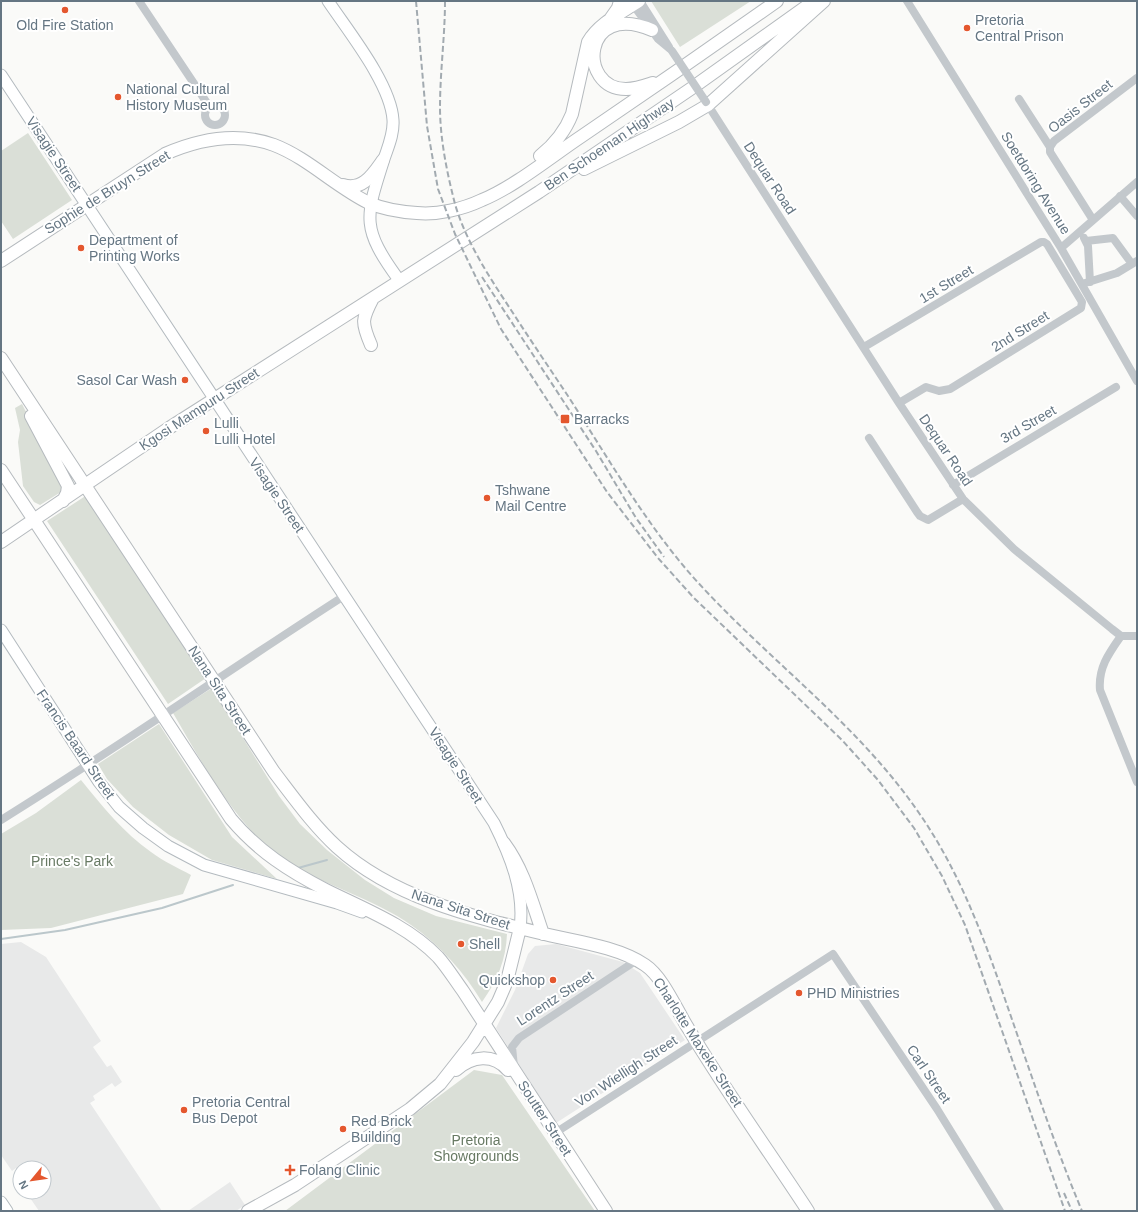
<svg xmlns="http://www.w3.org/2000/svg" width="1138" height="1212" font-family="Helvetica,sans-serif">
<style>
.built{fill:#e8e9e9}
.green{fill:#dadfd7}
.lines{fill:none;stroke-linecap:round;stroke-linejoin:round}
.stream{stroke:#bbc7cb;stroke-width:2}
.secondary-casing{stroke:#b3babf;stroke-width:13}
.primary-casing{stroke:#b5babe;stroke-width:14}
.street{stroke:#c3c8cc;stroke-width:8}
.secondary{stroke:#fff;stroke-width:11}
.primary{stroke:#fff;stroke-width:12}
.rail{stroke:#a2aab0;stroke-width:2;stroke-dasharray:6 3;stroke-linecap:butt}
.street-bridge{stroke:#c3c8cc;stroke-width:8}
.poi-dot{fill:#e4572e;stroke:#fff;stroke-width:1.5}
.labels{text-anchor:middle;stroke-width:4;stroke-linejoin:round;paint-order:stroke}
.poi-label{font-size:14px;fill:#657683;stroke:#fff;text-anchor:start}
.street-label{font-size:14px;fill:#657683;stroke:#fff}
.park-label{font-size:14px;fill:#687a64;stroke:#fff}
</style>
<rect width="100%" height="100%" fill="#fafaf8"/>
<path class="built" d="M21 942 46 957 101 1041 93 1047 107 1067 111 1065 122 1082 115 1087 112 1083 93 1096 95 1100 90 1103 162 1211H39L26 1192H44V1168H20V1174L16 1168 12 1171 1 1155V944Z
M556 944 623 962 640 973 685 1040 556 1123 496 1028 515 990 528 954 535 946Z
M230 1182 245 1205 236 1211H188Z"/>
<path class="green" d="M651 1H751L680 47Z
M28 133 72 200 13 239 1 221V151Z
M22 404 63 485 61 492 40 505 34 502 23 486 18 442 20 430 15 408Z
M87 495 206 678 168 704 47 521Z
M212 688 279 796 300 824 327 850 365 880 394 898 436 916 507 934C506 960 497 981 482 1002 464 972 441 946 411 925 374 899 328 887 289 863 240 833 202 763 173 713Z
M159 724 232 837 277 879 212 860 169 835 133 807 107 779 98 764Z
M81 780C102 806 124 833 151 852 163 861 178 868 191 875L183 894 51 928 1 930V834L36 813Z
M474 1070 502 1075 595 1211H285Z"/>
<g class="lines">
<path class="stream" d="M298 868 327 860
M1 939 65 930 162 908 233 885"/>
<g class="secondary-casing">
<path id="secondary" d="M328 1C348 31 391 84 393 120 394 134 388 147 384 159 365 218 361 228 399 280
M1 75 494 823C510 855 525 891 520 928
M1 630 99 782 119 807 143 828 168 846 204 865 337 903 362 912
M1 1202 7 1211"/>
</g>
<g class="primary-casing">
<path id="primary" d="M611 18 618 8 620 1
M652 30C582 0 577 89 626 89 636 89 644 86 653 83
M540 156C555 144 565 132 572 114L588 42C599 23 621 13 639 1
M584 169 679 122 708 105 824 1
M343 185C363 191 373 174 383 160
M1 261 165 154C199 139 238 132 274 145 308 158 336 187 369 203 383 209 402 212 417 213 438 215 463 209 482 200 514 187 552 156 582 136 647 92 712 47 777 1
M371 345C361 322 362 319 373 298
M1 358 274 772C294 798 313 825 337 847 392 897 470 916 540 933 572 941 617 946 645 965 663 977 676 1009 688 1028 725 1090 768 1150 808 1211
M31 416 68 486 67 493 63 501
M1 470 231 819C258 851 289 871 326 890 364 909 407 925 438 957 447 967 455 980 463 991L606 1211
M1 542 169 428 539 192 692 88 814 1
M504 843C524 870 532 902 543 934
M456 1070C472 1056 493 1053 508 1070
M248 1211 295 1185 410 1109 440 1084 473 1042 498 1002 507 981 520 928"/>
</g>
<path class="street" d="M139 1 209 106
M640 1 669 47
M907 1 1061 248 1137 381
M631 2 658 39 670 49
M1019 99 1050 147
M706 102 899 403 963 499 1014 549 1112 629 1121 636H1137
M205 115a10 10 0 1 1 20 0a10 10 0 1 1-20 0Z
M1120 196 1137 216
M1093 220 1050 152V147L1054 141 1137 78
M1084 238 1088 246 1090 282
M1086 241 1113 238 1132 264
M1061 248 1137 182
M1082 284 1117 273 1137 261
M864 347 1041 242H1044L1047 244 1082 302 1081 308 950 389 939 391 926 387 899 403
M869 438 917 512 920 516 928 520 963 499
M953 485 1116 387
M1121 636C1109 653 1098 668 1100 690L1137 782
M1 820C117 748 229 670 344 596
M514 1067 512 1047 519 1038 637 960
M555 1133 833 954 937 1109 1000 1211"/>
<use href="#secondary" class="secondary"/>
<use href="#primary" class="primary"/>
<path class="rail" d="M416 1 427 126 438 189 455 234 501 329 607 492 658 558 694 598 842 740 878 780 914 828 942 876 965 925 1065 1211
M445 1C445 36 440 72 440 107 440 139 447 173 455 204 466 242 490 278 511 310 529 338 548 366 566 393 609 459 650 532 704 589 775 665 860 727 919 813 960 872 984 938 1007 1005 1031 1074 1054 1144 1082 1211
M482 277 596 451 636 518 664 557
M1064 1193 1072 1211"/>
<path class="street-bridge" d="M672 51 706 102"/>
</g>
<g class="poi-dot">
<circle cx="65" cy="10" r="4"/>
<circle cx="967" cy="28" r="4"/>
<circle cx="118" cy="97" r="4"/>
<circle cx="81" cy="248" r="4"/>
<circle cx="185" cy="380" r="4"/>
<rect x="560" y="414" width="10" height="10" rx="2"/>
<circle cx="206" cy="431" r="4"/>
<circle cx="487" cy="498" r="4"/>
<circle cx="461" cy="944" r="4"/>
<circle cx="553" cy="980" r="4"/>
<circle cx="799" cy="993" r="4"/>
<circle cx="184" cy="1110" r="4"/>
<circle cx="343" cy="1129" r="4"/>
<path d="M288 1164h4v4h4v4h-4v4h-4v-4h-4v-4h4z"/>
</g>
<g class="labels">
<g class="poi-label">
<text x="975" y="25">Pretoria<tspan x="975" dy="16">Central Prison</tspan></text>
<text x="65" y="30" text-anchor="middle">Old Fire Station</text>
<text x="126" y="94">National Cultural<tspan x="126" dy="16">History Museum</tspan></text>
<text x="89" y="245">Department of<tspan x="89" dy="16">Printing Works</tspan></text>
<text x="177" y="385" text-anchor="end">Sasol Car Wash</text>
<text x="574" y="424">Barracks</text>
<text x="214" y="428">Lulli<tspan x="214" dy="16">Lulli Hotel</tspan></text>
<text x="495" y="495">Tshwane<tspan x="495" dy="16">Mail Centre</tspan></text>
<text x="469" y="949">Shell</text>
<text x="545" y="985" text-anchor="end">Quickshop</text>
<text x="807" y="998">PHD Ministries</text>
<text x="192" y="1107">Pretoria Central<tspan x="192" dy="16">Bus Depot</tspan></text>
<text x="351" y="1126">Red Brick<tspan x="351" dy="16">Building</tspan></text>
<text x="299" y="1175">Folang Clinic</text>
</g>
<g class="street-label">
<text transform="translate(1080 106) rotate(-38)" y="5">Oasis Street</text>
<text transform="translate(609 144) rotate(-34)" y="5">Ben Schoeman Highway</text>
<text transform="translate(54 154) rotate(56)" y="5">Visagie Street</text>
<text transform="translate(770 178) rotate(57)" y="5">Dequar Road</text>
<text transform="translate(1036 183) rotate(58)" y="5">Soetdoring Avenue</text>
<text transform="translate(107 192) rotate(-32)" y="5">Sophie de Bruyn Street</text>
<text transform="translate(946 284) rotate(-31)" y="5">1st Street</text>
<text transform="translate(1020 331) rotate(-32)" y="5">2nd Street</text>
<text transform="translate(199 409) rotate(-33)" y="5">Kgosi Mampuru Street</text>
<text transform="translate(1028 424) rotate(-30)" y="5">3rd Street</text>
<text transform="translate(946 450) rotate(56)" y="5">Dequar Road</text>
<text transform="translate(277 495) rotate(56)" y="5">Visagie Street</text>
<text transform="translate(220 690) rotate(57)" y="5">Nana Sita Street</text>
<text transform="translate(76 744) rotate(56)" y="5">Francis Baard Street</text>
<text transform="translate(456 765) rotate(57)" y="5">Visagie Street</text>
<text transform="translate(461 909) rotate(18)" y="5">Nana Sita Street</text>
<text transform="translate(555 998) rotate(-33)" y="5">Lorentz Street</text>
<text transform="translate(698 1042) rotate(57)" y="5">Charlotte Maxeke Street</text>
<text transform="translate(626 1071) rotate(-33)" y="5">Von Wielligh Street</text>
<text transform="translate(929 1074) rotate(56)" y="5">Carl Street</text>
<text transform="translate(545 1118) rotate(57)" y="5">Soutter Street</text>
</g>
<g class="park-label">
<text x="72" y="866">Prince's Park</text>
<text x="476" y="1145">Pretoria<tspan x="476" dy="16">Showgrounds</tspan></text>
</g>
</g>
<rect width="1138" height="1212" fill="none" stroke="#657683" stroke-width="4"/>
<g transform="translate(32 1180) rotate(241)"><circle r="19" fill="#ffffff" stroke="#c1c8cd"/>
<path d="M0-3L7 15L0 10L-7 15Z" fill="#e4572e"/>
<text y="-6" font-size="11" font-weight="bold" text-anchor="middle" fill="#657683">N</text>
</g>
</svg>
